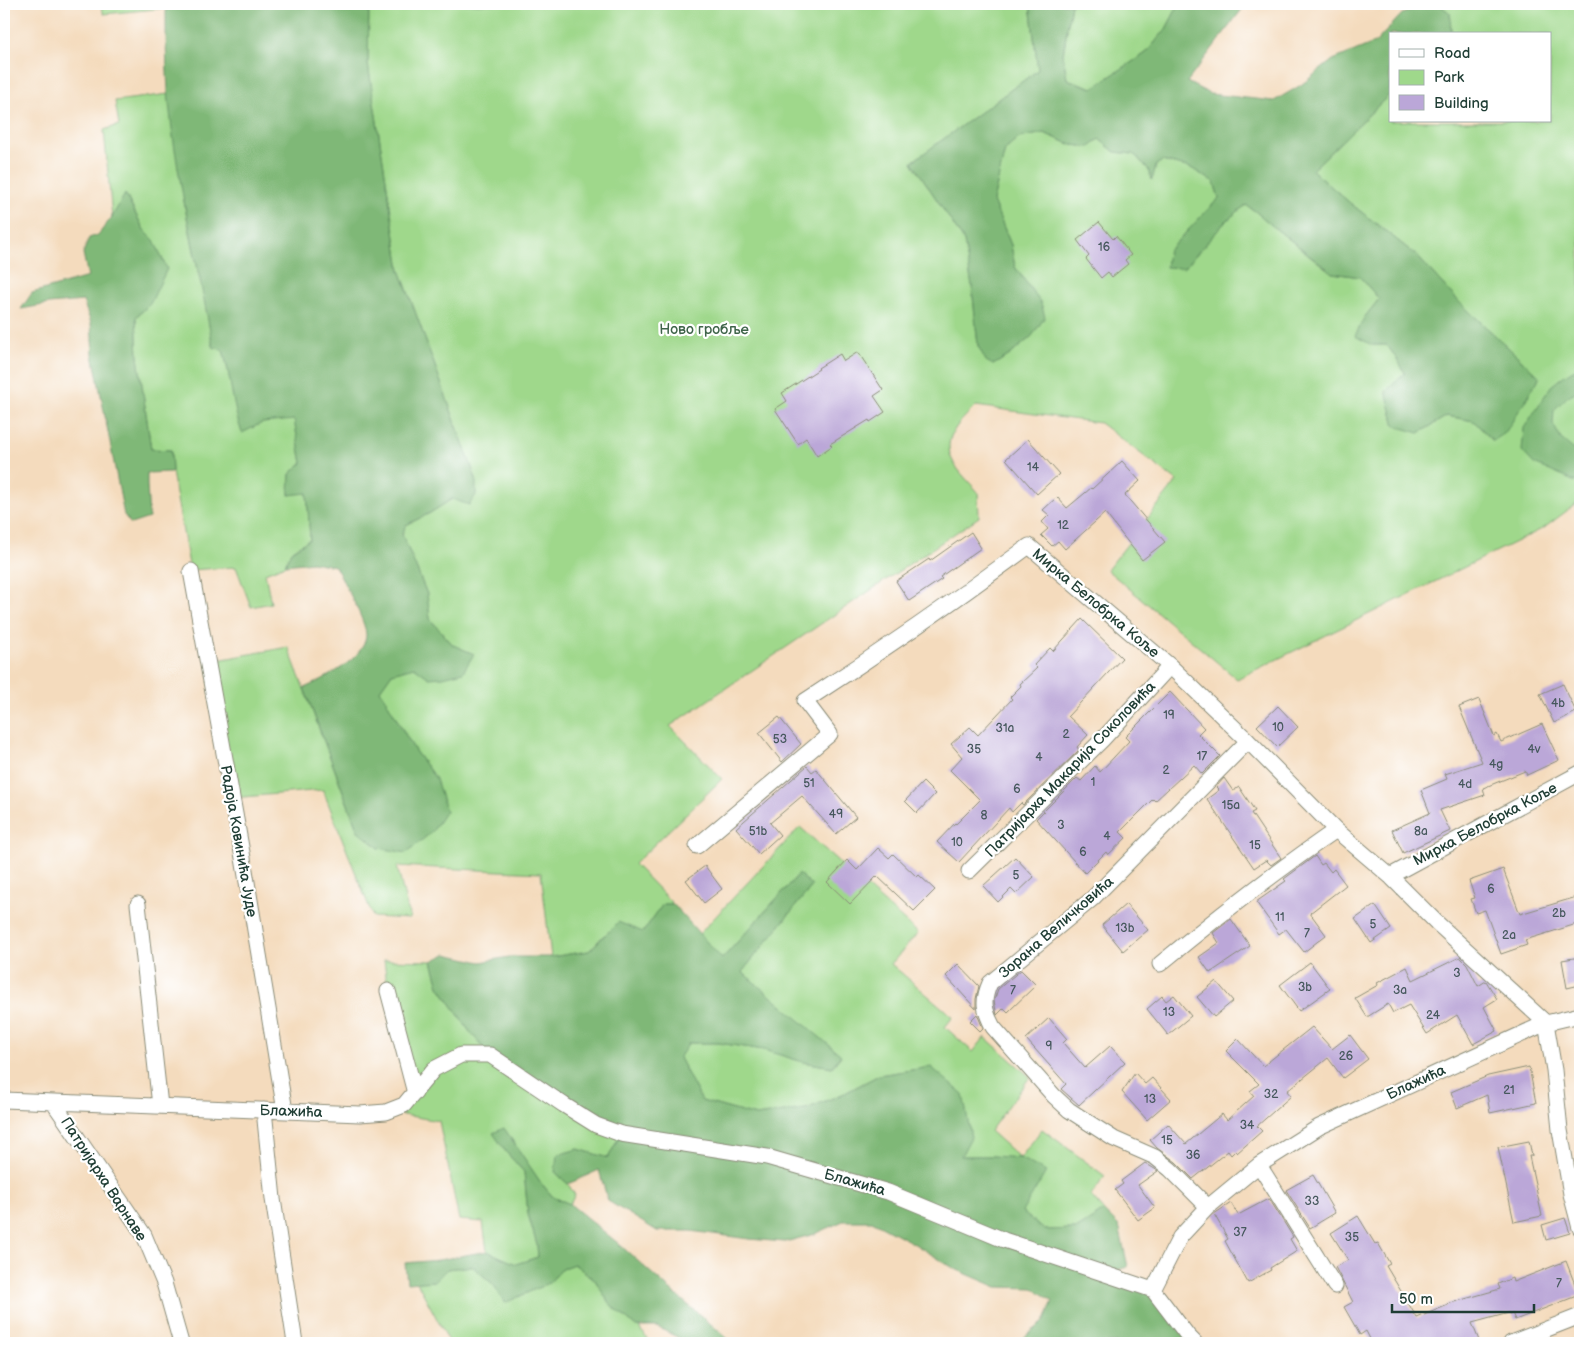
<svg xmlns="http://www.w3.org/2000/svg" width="1584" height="1347" font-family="'Balsamiq Sans',sans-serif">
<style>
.green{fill:#9fd88b;stroke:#5f8a60}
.forest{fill:#7fb877;stroke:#4f7a56}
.building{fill:#bba7d8}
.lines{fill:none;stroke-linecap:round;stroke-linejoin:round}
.minor-casing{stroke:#8a8c78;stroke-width:17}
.minor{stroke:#fff;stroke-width:15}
.labels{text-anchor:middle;stroke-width:4.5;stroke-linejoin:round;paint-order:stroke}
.number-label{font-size:12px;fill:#46585d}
.park-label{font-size:15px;fill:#3f644a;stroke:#fff}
.street-label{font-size:15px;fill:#1f3d34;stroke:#fff}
</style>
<rect width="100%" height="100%" fill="#fff"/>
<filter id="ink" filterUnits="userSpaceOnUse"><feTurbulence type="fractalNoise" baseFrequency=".02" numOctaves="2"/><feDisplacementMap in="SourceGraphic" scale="10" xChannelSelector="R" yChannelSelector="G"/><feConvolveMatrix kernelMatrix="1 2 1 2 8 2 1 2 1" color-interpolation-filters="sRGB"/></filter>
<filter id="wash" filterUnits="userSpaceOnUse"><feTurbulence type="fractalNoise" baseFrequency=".0096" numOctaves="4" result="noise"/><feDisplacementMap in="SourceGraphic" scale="20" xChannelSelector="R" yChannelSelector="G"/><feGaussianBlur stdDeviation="1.12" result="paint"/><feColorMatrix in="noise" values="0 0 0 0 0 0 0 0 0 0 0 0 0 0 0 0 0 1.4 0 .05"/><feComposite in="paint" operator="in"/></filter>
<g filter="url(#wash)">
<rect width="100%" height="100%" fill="#f4dbbd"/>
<path class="green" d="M100 4H166V8L104 14Z
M369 4H1030L1038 70 912 162 964 241 972 286 978 346 993 365 1010 355 1032 336 1028 284 1015 267 1011 245 993 201 1005 150 1019 138 1044 133 1072 145 1090 147 1099 139 1115 152 1133 154 1136 156 1148 169 1152 179 1156 165 1162 161 1191 168 1214 182 1219 198 1168 251 1184 268 1227 220 1246 205 1255 211 1280 232 1332 273 1360 277 1379 299 1364 318 1372 345H1387L1399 362 1405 373 1419 433 1447 416 1474 421 1493 441 1540 377 1460 303 1416 255 1350 203 1312 170 1390 94V121H1550V34H1451L1450 13 1440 5 1427 6V4H1580V501L1544 528 1237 679 1107 570 1177 481 1100 423 976 406C969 413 962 419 957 426 936 454 961 472 978 492L979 517 670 726 722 779 634 864 673 904H663L643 932 604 935 589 951 551 957 541 873 397 866 410 919 373 917 323 790 232 798 207 662 288 647 358 831 436 779 415 751 380 690 392 673 414 666 473 654 453 645 430 619 427 594 402 534 406 525 430 513 452 499 476 479 400 270 368 64Z
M1071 4H1179L1166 29 1146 53 1093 88 1067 79 1063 55Z
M169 94 185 208 206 308 213 347 223 349 242 432 262 423 294 419 302 463 290 474 289 495 307 492 310 539 291 551 285 565 265 573 271 603 251 607 236 567 190 570 172 472 171 450 151 449 138 357 136 317 150 304 154 240 144 230 126 195 112 217 104 130 119 125 115 101Z
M800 827 918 933 891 964 953 1017 945 1027 973 1052 985 1037 1030 1077 990 1131 1020 1158 1042 1129 1105 1176 1091 1196 1104 1211 1076 1229 1045 1230 1022 1213 994 1156H961L931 1067 879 1075 845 1093 806 1109 756 1116 702 1101 679 1058 688 1043H719L764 1050 803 1062 832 1067 841 1056 742 972 812 886 799 874 722 959 699 934Z
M384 960 432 961 439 986 470 1032 490 1055 621 1134 608 1158 578 1149 555 1172 568 1184 575 1195 570 1204 553 1197 541 1183 504 1129 494 1133 506 1152 524 1172 528 1214 537 1245 538 1257 516 1264 487 1251 483 1222 459 1220 439 1121 386 1112 415 1093 388 991Z
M574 1264 595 1280 609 1303 636 1327H640L649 1343H450L417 1282 435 1281 447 1269 472 1266 493 1284 549 1283 563 1268Z"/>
<path class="forest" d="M166 4H369L368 64 400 270 476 479V495L469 505 452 499 430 513 406 525 402 534 427 594 430 619 453 645 474 654 463 672 443 677 429 678 414 667 392 673 380 690 415 751 436 779 446 811 432 832 406 853 379 848 358 831 304 688C323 680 364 659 366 636 367 622 342 580 335 566L312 562 285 565 291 551 310 539 307 493 289 495 290 474 302 463 294 420 262 423 242 433C232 406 231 377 223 350L213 347C199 266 177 185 169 103 166 70 166 37 166 4Z
M1030 4H1071L1063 55 1067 79 1092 88 1146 53 1166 29 1179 4H1246L1187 82 1210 94 1274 101 1301 85 1333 60 1376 42 1402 14 1419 7 1440 5 1450 13 1451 34H1390V94L1312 170 1350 203 1416 255 1460 303 1540 377 1505 433 1493 441 1474 421 1447 416 1419 433 1395 426 1386 391 1405 373 1399 362 1387 345H1372L1355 336 1364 318 1379 299 1360 277 1333 273 1280 232 1255 211 1246 205 1227 220 1184 268 1166 267 1168 251 1219 198 1214 182 1191 168 1162 161 1156 165 1152 180 1148 169 1136 156 1133 154 1115 152 1099 139 1090 147 1072 145 1044 133 1019 138 1005 150 993 201 1011 245 1015 267 1041 303 1045 317 1032 336 1010 355 993 365 986 361 978 346 972 286 964 241 912 162 1038 70Z
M125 194 144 230 154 240 167 269 150 304 136 317 138 357 151 449 171 450 172 472 147 473V485L149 518 131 524 124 515 93 354 91 323 83 301 49 304 21 309 32 293 88 277 83 253 89 238 98 235 112 217Z
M1580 366V389L1567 397 1554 410 1553 424 1561 439 1580 455V482L1573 481 1534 464 1522 451 1524 428 1551 386 1565 375Z
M799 874 812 886 742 972 841 1055 832 1067 803 1062 764 1050 719 1043H689L679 1058 702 1101 756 1116 806 1109 845 1093 879 1075 931 1067 963 1094 971 1137 961 1156H994L1020 1158 1046 1172 1022 1212 1045 1230 1076 1229 1104 1211 1119 1226 1128 1267 1104 1273 1153 1290 1195 1343H1005L1022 1339 1044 1322 1053 1301 1033 1288 997 1287 955 1269 913 1243 872 1221H843L815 1234 785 1242 749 1239 691 1231H657L608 1201 599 1170 568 1184 555 1172 557 1155 578 1149 608 1158 621 1134 490 1055 470 1032 439 986 432 961 446 954 481 962 509 957H551L589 951 618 922 643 932 663 904H673L722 959Z
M504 1128 541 1183 553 1197 570 1204 619 1244 668 1288 733 1343H687L681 1339 657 1327H636L609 1303 595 1280 574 1264 563 1268 549 1283 505 1303 493 1284 472 1266 447 1269 435 1281 407 1283 405 1263 439 1260 487 1251 516 1264 538 1257 537 1245 528 1214 524 1172 506 1152 493 1133Z"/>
<g id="blocks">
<path class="building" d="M1099 222 1113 239 1116 236 1131 255 1125 260 1128 264 1112 277 1108 272 1101 278 1086 259 1089 256 1077 240Z
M858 352 883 390 874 396 885 412 870 422 869 420 830 444 832 446 817 456 806 438 798 444 775 409 787 401 782 393 819 369 818 368 840 354 844 361Z
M1028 439 1059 474 1037 494 1006 459Z
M1122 461 1140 481 1125 495 1165 542 1142 560 1105 513 1065 549 1058 541 1052 546 1041 535 1048 529 1042 522 1049 515 1043 510 1057 497 1067 508 1091 488 1092 489Z
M971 532 981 548 940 577 942 579 909 601 896 581 929 559 930 561Z
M1082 619 1122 658 1068 716 1088 735 1077 747 1079 750 1023 805 1021 803 1012 812 1009 808 959 862 937 842 955 823 956 824 980 800 950 770 962 757 951 744 970 727 978 735 1012 699 1010 697 1021 686 1020 684 1037 668 1034 665 1050 648 1053 651Z
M1563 684 1576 712 1554 723 1540 694Z
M1170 692 1204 728 1198 734 1220 756 1202 774 1194 765 1155 801 1153 799 1120 832 1126 838 1108 855 1106 852 1085 873 1036 819 1077 778 1081 781 1095 766 1100 772 1129 741 1125 737Z
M1479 699 1494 736 1497 734 1501 742 1542 724 1559 760 1527 775 1525 771 1483 788 1485 795 1440 810 1450 831 1403 853 1392 830 1430 813 1421 790 1447 779 1445 774 1482 762 1459 707Z
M1278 706 1298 727 1277 747 1257 726Z
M779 717 801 744 782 762 759 733Z
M807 766 812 772 816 769 856 817 836 834 802 796 770 823 780 835 759 854 736 828Z
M1224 778 1233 791 1239 787 1255 811 1251 813 1281 858 1271 865 1266 860 1254 868 1207 799 1219 790 1216 787Z
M923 782 935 794 917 813 905 801Z
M878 848 889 858 893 854 917 877 919 875 935 890 914 911 877 876 850 904 827 882 847 860 857 870Z
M1315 856 1321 865 1324 863 1331 872 1334 869 1346 885 1310 913 1326 935 1304 952 1286 929 1279 934 1256 902 1286 881 1284 879Z
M1015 857 1034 877 1016 894 1011 889 998 902 983 886Z
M705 866 722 889 704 903 686 880Z
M1503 869 1520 914 1580 896V923L1525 940 1527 945 1501 954 1485 910 1476 913 1471 899 1475 898 1469 881Z
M1126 904 1148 930 1123 951 1102 925Z
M1375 905 1391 929 1371 943 1355 919Z
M1231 919 1250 946 1210 973 1199 957 1219 943 1213 933Z
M1460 957 1467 964 1478 986 1486 981 1497 999 1484 1007 1497 1031 1473 1044 1457 1015 1427 1034 1409 1005 1393 1013 1388 1004 1367 1017 1355 998 1378 985 1377 983 1407 967 1413 980Z
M1580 957V985L1567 988 1562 960Z
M1310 962 1330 989 1299 1011 1280 985Z
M958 964 979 986 976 999V1009L946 976Z
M1021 970 1036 985 1008 1012 1004 1008 997 1015 994 1001 998 989Z
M1216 981 1233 1001 1214 1017 1197 997Z
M1174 995 1191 1016 1168 1035 1147 1009 1162 996 1166 1001Z
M977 1014 983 1028 980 1031 970 1021Z
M1049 1018 1067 1039 1063 1043 1085 1068 1110 1046 1125 1062 1079 1105 1061 1089 1066 1084 1026 1039Z
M1312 1027 1332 1049 1350 1035 1368 1059 1343 1078 1328 1058 1287 1091 1291 1096 1257 1126 1262 1131 1237 1153 1235 1151 1231 1155 1228 1151 1193 1179 1176 1162 1157 1148 1150 1140 1168 1124 1186 1144 1222 1114 1227 1120 1254 1096 1250 1091 1259 1084 1226 1051 1238 1039 1263 1066Z
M1529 1067 1536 1103 1490 1113 1487 1095 1457 1108 1451 1092 1488 1076Z
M1135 1073 1145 1084 1152 1078 1171 1099 1147 1120 1122 1092Z
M1529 1141 1532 1156H1529L1542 1216 1514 1222 1498 1147Z
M1145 1163 1158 1171 1138 1185 1155 1208 1138 1220 1115 1190 1123 1184 1121 1181Z
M1313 1175 1335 1213 1310 1228 1286 1190Z
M1268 1199 1270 1200 1293 1237 1290 1239 1297 1251 1270 1268 1271 1270 1248 1283 1225 1241 1228 1239 1214 1214 1231 1203 1238 1215Z
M1358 1216 1375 1244 1378 1243 1390 1264 1386 1266 1417 1318 1448 1305 1447 1304 1500 1289 1498 1284 1512 1278 1513 1282 1566 1261 1579 1295 1515 1320 1512 1313 1510 1314 1509 1313 1472 1323 1480 1343H1372L1366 1331 1360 1335 1344 1307 1353 1302 1335 1267 1348 1260 1331 1233Z
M1565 1218 1570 1233 1546 1240 1542 1225Z"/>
</g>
</g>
<g filter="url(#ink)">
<use href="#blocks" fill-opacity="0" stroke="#8a8c78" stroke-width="1"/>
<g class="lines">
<g class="minor-casing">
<path id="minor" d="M191 571 243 858 285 1111
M697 846 830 734 805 701C881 652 956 600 1029 546L1170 666 1248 741 1336 830 1390 876 1437 923 1546 1023 1554 1070 1560 1130 1571 1194 1580 1228
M969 871 1102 740 1170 666
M1390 876 1580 773
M138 904 160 1106
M1160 964C1217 917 1275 872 1336 830
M388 991 415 1093
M4 1100 360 1114 386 1112 404 1105 434 1069 461 1055H490L564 1105 596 1125 621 1134 767 1157 888 1192 1004 1240 1153 1290 1180 1237 1208 1207 1259 1165 1319 1127 1546 1023 1580 1015
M53 1102 144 1235 164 1283 181 1343
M264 1110 273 1199 295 1343
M1259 1165 1335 1286
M1208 1207 1170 1169 1155 1157 1114 1139 1069 1110 1054 1096 993 1027C984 1010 982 1001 990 983L1092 899 1248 741
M1153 1290 1188 1336 1195 1343
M1511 1343 1580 1316"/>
</g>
<use href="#minor" class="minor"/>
</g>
</g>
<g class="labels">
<g class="number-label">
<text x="1104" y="251">16</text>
<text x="1033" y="471">14</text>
<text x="1063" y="529">12</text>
<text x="1558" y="707">4b</text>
<text x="1169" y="719">19</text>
<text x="1278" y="731">10</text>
<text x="1005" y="732">31a</text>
<text x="1066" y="738">2</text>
<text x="780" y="743">53</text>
<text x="974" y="753">35</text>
<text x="1534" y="753">4v</text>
<text x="1202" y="760">17</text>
<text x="1039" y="761">4</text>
<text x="1496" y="768">4g</text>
<text x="1166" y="774">2</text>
<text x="1093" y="786">1</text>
<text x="809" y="787">51</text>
<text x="1465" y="788">4d</text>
<text x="1017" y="793">6</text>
<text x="1231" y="809">15a</text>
<text x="836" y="818">49</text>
<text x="984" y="819">8</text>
<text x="1061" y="829">3</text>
<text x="758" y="835">51b</text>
<text x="1421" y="835">8a</text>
<text x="1107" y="840">4</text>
<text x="957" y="846">10</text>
<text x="1255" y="849">15</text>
<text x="1083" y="856">6</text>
<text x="1016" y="879">5</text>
<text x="1491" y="893">6</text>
<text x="1559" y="917">2b</text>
<text x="1280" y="921">11</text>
<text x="1373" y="928">5</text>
<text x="1125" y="932">13b</text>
<text x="1307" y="937">7</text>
<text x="1509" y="939">2a</text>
<text x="1457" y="977">3</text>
<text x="1305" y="991">3b</text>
<text x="1013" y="994">7</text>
<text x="1400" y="994">3a</text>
<text x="1169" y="1016">13</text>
<text x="1433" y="1019">24</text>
<text x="1049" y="1050">9</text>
<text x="1346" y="1060">26</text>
<text x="1509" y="1094">21</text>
<text x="1271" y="1098">32</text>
<text x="1150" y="1103">13</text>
<text x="1247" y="1129">34</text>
<text x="1167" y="1144">15</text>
<text x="1193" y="1159">36</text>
<text x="1312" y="1205">33</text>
<text x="1240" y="1236">37</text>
<text x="1352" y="1241">35</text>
<text x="1559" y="1287">7</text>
</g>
<g class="park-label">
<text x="704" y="334">Ново гробље</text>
</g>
<g class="street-label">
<text transform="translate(1096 603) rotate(40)" y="5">Мирка Белобрка Коље</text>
<text transform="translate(1070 769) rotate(-46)" y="5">Патријарха Макарија Соколовића</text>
<text transform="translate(1485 824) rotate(-28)" y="5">Мирка Белобрка Коље</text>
<text transform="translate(239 841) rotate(80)" y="5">Радоја Ковинића Јуде</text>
<text transform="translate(1056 927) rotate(-41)" y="5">Зорана Величковића</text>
<text transform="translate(1416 1082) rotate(-25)" y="5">Блажића</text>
<text transform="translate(291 1111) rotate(2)" y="5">Блажића</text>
<text transform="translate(104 1179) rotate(57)" y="5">Патријарха Варнаве</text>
<text transform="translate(855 1182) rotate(16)" y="5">Блажића</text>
</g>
</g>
<rect width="1584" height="1347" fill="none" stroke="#fff" stroke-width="20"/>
<rect x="1389" y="32" width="162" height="90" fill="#ffffff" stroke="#a5b1ae"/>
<rect x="1399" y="49" width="25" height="8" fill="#ffffff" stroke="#a5b1ae"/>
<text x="1434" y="58" font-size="15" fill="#1f3d34">Road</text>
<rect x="1399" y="70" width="25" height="15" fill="#9fd88b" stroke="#a5b1ae"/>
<text x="1434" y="82" font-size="15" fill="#1f3d34">Park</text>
<rect x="1399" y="95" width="25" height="15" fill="#bba7d8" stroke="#a5b1ae"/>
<text x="1434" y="108" font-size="15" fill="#1f3d34">Building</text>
<path d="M1392 1304v8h142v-8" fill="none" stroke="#1f3d34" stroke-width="2.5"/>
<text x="1399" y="1304" font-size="15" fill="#1f3d34" stroke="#ffffff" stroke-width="4" paint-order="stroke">50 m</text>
</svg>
